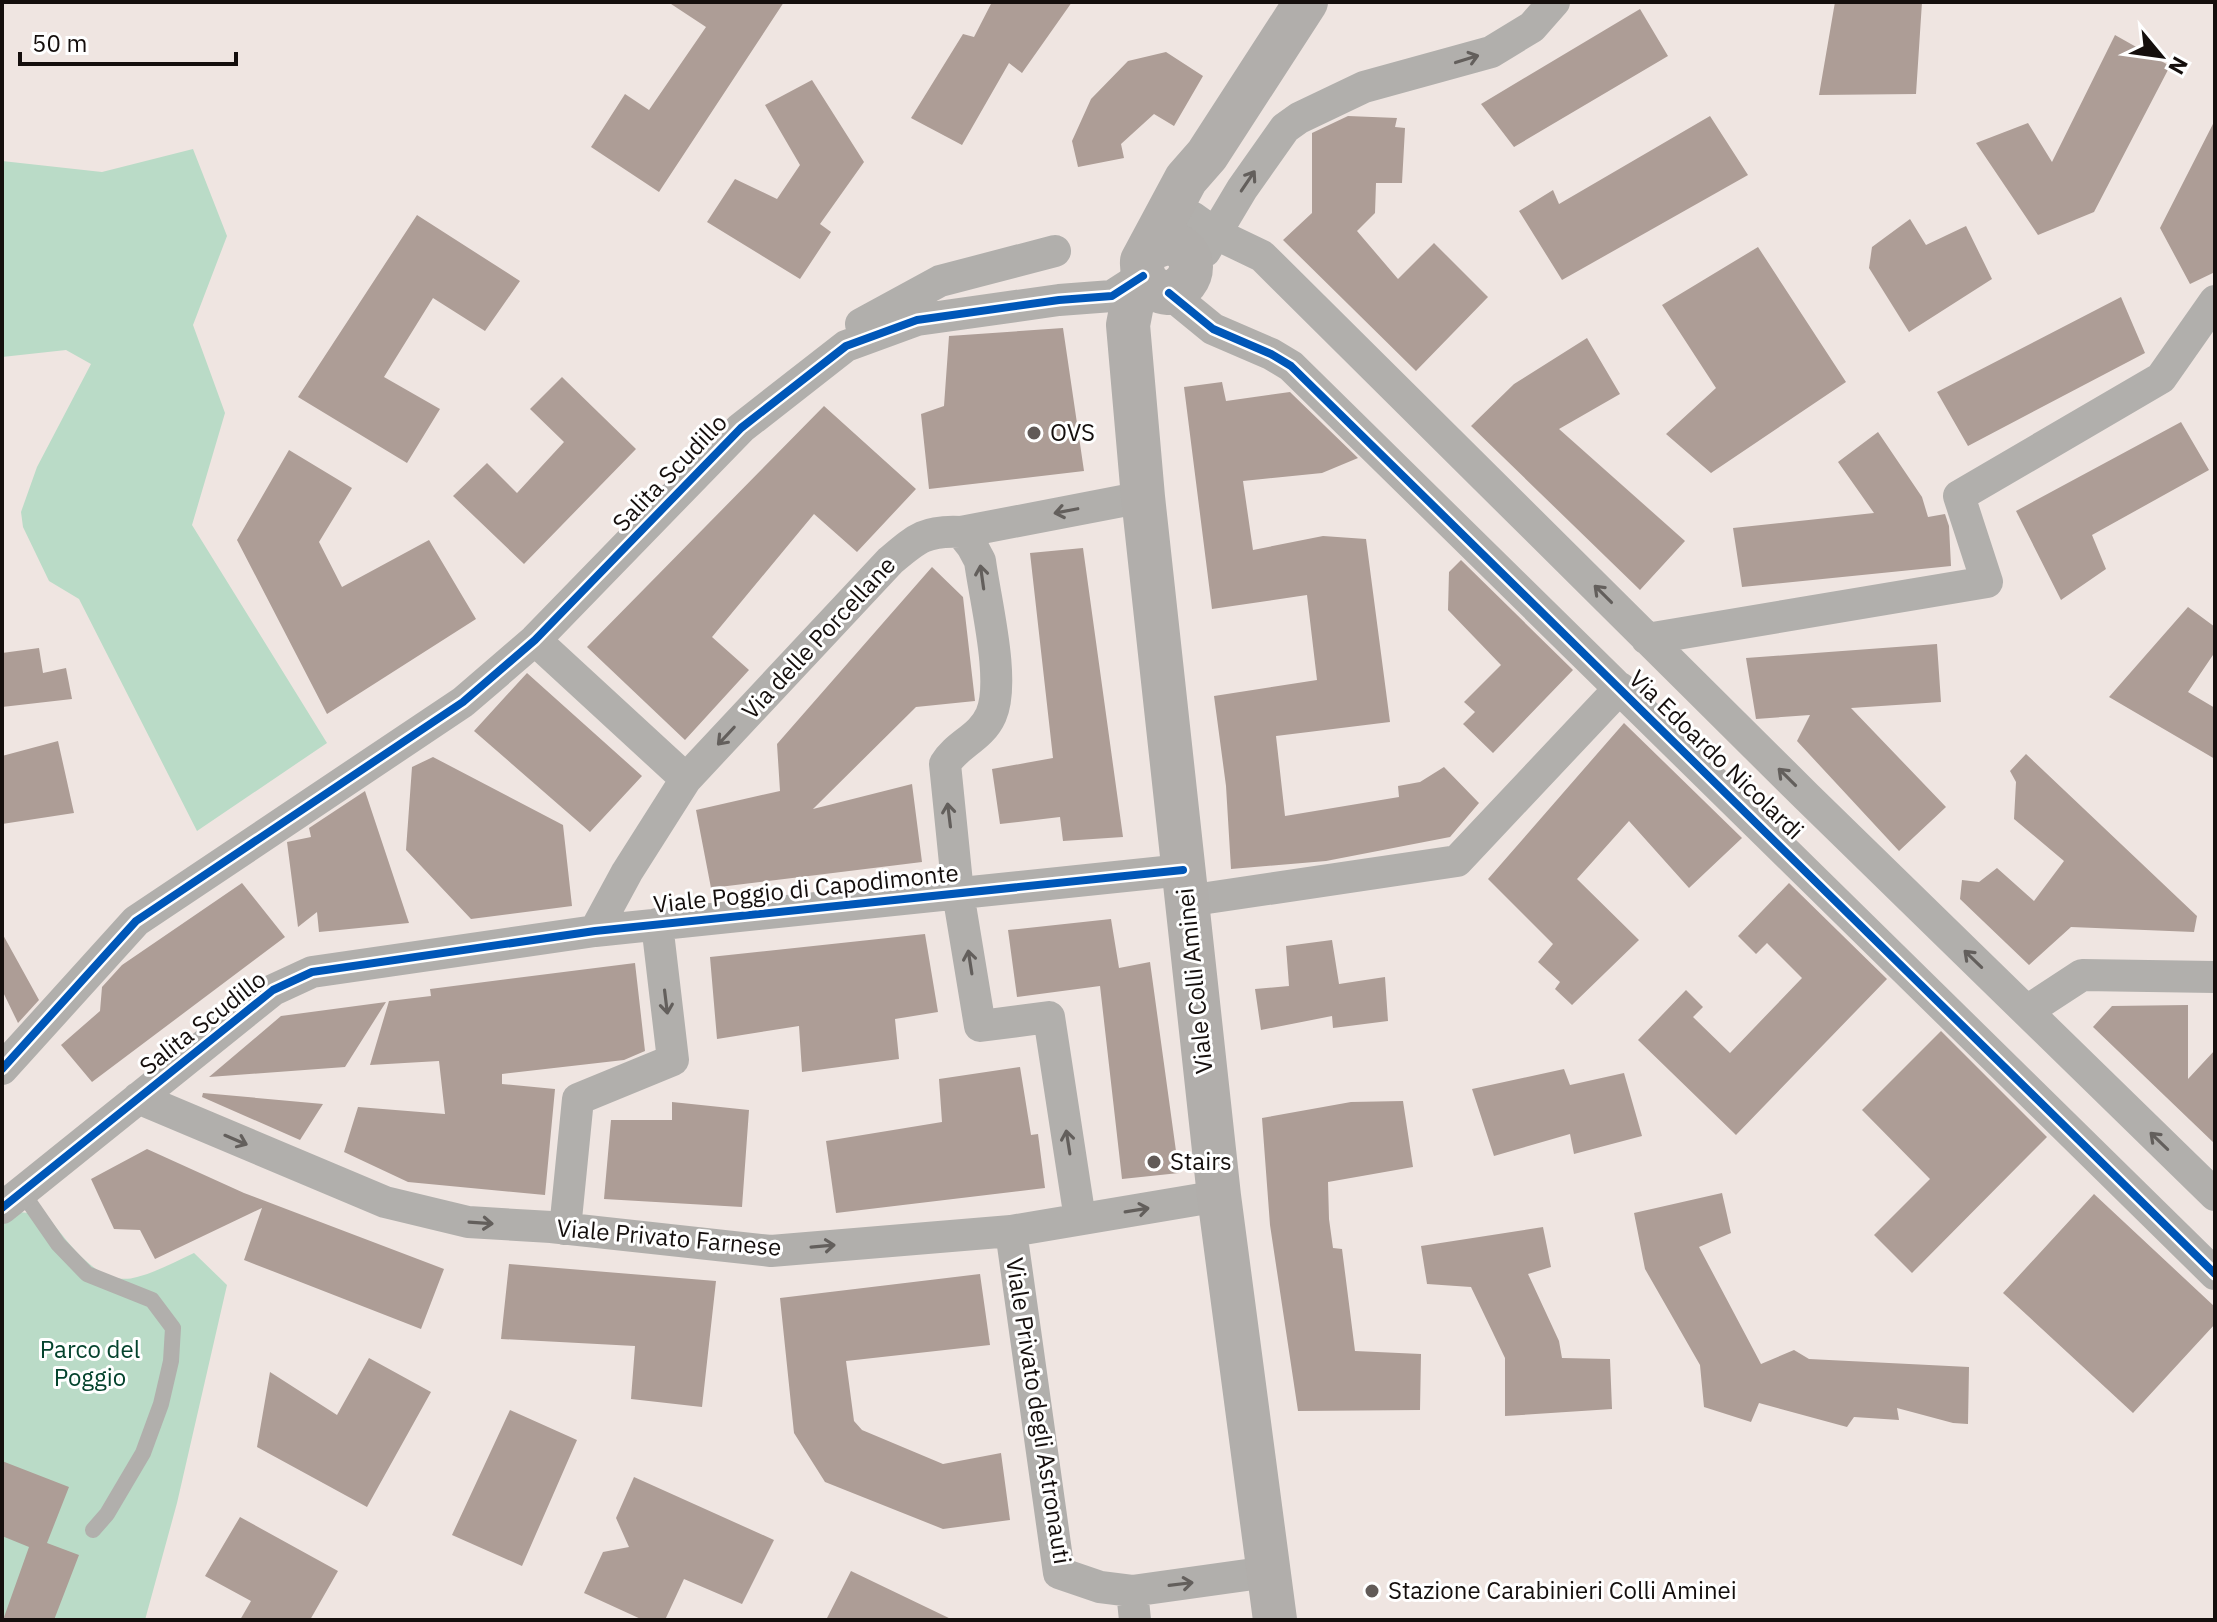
<svg xmlns="http://www.w3.org/2000/svg" width="2217" height="1622" font-family="'IBM Plex Sans',sans-serif">
<style>
.green{fill:#badbc7}
.building{fill:#ad9d96}
.lines{fill:none;stroke-linecap:round;stroke-linejoin:round}
.lane{stroke:#b1afac;stroke-width:16}
.street{stroke:#b1afac;stroke-width:32}
.secondary{stroke:#b1aeab;stroke-width:44}
.cycleway-casing{stroke:#fff;stroke-width:13}
.cycleway{stroke:#0057b8;stroke-width:8}
.oneway{stroke:#635f5c}
.poi-dot{fill:#615a57;stroke:#fff;stroke-width:3}
.labels{text-anchor:middle;stroke-width:6;stroke-linejoin:round;paint-order:stroke}
.poi-label{font-size:24px;fill:#150f0d;stroke:#fff;text-anchor:start}
.street-label{font-size:24px;fill:#150f0d;stroke:#fff}
.park-label{font-size:24px;fill:#04432d;stroke:#fff}
</style>
<rect width="100%" height="100%" fill="#efe5e1"/>
<path class="green" d="M193 149 227 236 193 325 225 413 192 525 327 743 197 831 79 599 49 581 23 527 21 512 37 467 91 364 66 350 2 357V161L102 172Z
M2 1211 45 1214C67 1239 97 1289 137 1277 157 1272 176 1261 194 1253L227 1285 177 1503 145 1620H2Z"/>
<path class="building" d="M668 2H784L659 192 591 147 625 94 649 110 706 27Z
M992 2H1072L1022 73 1009 63 962 145 911 118 963 34 974 37Z
M1835 2H1922L1916 94 1819 95Z
M1640 9 1668 56 1514 147 1481 104Z
M2115 35 2170 66 2094 212 2038 235 1976 143 2028 123 2052 162Z
M1166 52 1203 76 1174 126 1154 114 1121 144 1124 158 1078 167 1072 141 1091 99 1128 61Z
M812 80 864 162 820 224 831 232 800 279 707 222 735 179 777 199 800 165 765 105Z
M1348 116 1397 118 1395 127 1405 128 1402 183H1376L1375 213 1357 231 1398 279 1434 243 1488 297 1416 371 1283 240 1312 213V133Z
M1710 116 1748 175 1562 280 1519 211 1553 190 1559 204Z
M2215 120V272L2190 284 2160 228Z
M417 215 520 281 485 331 433 298 384 377 440 409 407 463 298 397Z
M1910 219 1926 245 1966 226 1992 279 1909 332 1869 268 1872 247Z
M1758 247 1846 382 1711 473 1666 434 1716 388 1662 305Z
M2121 297 2145 353 1968 446 1937 392Z
M1063 328 1084 471 929 489 921 414 944 406 949 336Z
M1587 338 1620 394 1559 429 1685 541 1640 590 1471 426 1514 384Z
M562 377 636 449 524 564 453 496 487 463 517 493 564 442 530 409Z
M1222 382 1226 401 1290 392 1358 458 1322 473 1243 481 1253 550 1323 536 1366 539 1390 722 1276 736 1285 816 1399 797 1398 786 1420 782 1444 767 1479 803 1450 837 1326 861 1231 869 1226 786 1214 696 1317 680 1307 595 1212 609 1184 387Z
M824 406 916 489 857 552 814 514 712 637 749 670 685 740 587 647Z
M2181 422 2209 470 2092 535 2106 569 2061 600 2016 511Z
M1878 432 1922 497 1928 517 1945 514 1949 526 1951 566 1742 587 1733 528 1874 513 1838 462Z
M289 450 352 488 319 542 342 587 429 540 476 619 327 714 237 540Z
M1083 548 1123 837 1063 841 1060 817 1000 824 992 769 1053 758 1030 553Z
M1461 560 1573 670 1493 753 1463 724 1475 712 1464 702 1501 665 1448 610 1449 572Z
M932 567 963 597 975 701 916 707 813 809 912 784 922 862 711 888 696 810 780 791 777 744Z
M2188 607 2215 627V652L2188 692 2215 708V759L2109 697Z
M1937 644 1941 702 1851 708 1946 807 1899 851 1797 741 1810 715 1756 719 1746 658Z
M39 648 43 673 66 668 72 699 2 707V653Z
M527 673 642 776 590 832 474 731Z
M1624 723 1742 838 1689 888 1629 821 1577 879 1639 940 1572 1005 1555 989 1560 982 1538 962 1553 944 1488 879Z
M58 741 74 813 2 824V756Z
M2026 754 2197 916 2194 932 2071 927 2029 965 1960 899 1962 880 1979 882 1997 868 2034 901 2064 861 2014 819 2016 782 2010 771Z
M433 757 563 825 572 906 471 919 406 850 412 767Z
M365 791 409 923 319 932 317 912 298 927 287 842 311 837 309 828Z
M242 883 285 937 92 1082 61 1045 100 1011 102 987 122 965Z
M1789 883 1887 979 1736 1135 1638 1040 1686 990 1703 1007 1693 1017 1730 1053 1802 978 1767 943 1756 954 1738 936Z
M1111 919 1119 968 1150 962 1179 1173 1122 1179 1100 986 1017 997 1008 930Z
M2 933 39 1000 18 1023 2 990Z
M925 934 938 1012 895 1019 899 1059 802 1072 799 1026 717 1039 710 957Z
M1332 940 1339 984 1385 977 1388 1021 1333 1028 1332 1016 1261 1030 1255 989 1289 986 1286 946Z
M635 963 645 1051 624 1060 502 1074V1084L555 1089 545 1195 408 1182 344 1152 358 1107 445 1114 439 1061 370 1065 389 1001 431 996 430 989Z
M386 1002 345 1067 209 1077 281 1016Z
M2188 1005V1079L2215 1050V1144L2093 1027 2112 1006Z
M1941 1031 2047 1137 1912 1273 1874 1235 1930 1179 1862 1110Z
M1020 1067 1031 1135 1038 1134 1045 1188 836 1213 826 1141 942 1122 939 1079Z
M1564 1069 1570 1085 1624 1073 1642 1136 1574 1154 1570 1134 1494 1156 1472 1089Z
M203 1093 323 1104 300 1140 202 1097Z
M1403 1101 1413 1167 1328 1182 1329 1219 1333 1248 1342 1249 1355 1351 1421 1354 1420 1410 1298 1411 1270 1225 1262 1118 1351 1102Z
M672 1102 749 1110 742 1207 604 1199 611 1120H672Z
M147 1149 244 1193 444 1269 421 1329 244 1260 262 1208 155 1259 140 1230 114 1229 91 1179Z
M1722 1193 1731 1233 1699 1247 1761 1364 1794 1350 1809 1359 1969 1367 1968 1424 1953 1423 1897 1408 1899 1420 1854 1417 1847 1427 1759 1403 1751 1422 1704 1407 1700 1365 1645 1269 1634 1213Z
M2094 1194 2215 1307V1324L2133 1413 2003 1293Z
M1543 1227 1551 1267 1528 1274 1559 1341 1562 1358 1610 1359 1612 1409 1505 1416V1358L1471 1287 1427 1284 1421 1246Z
M509 1264 716 1281 702 1407 631 1399 635 1346 501 1339Z
M980 1274 990 1345 846 1361 854 1421 862 1430 943 1464 1001 1453 1010 1520 943 1529 825 1482 794 1433 780 1298Z
M369 1358 431 1392 367 1507 257 1447 270 1372 337 1415Z
M510 1410 577 1440 522 1566 452 1535Z
M2 1461 69 1487 47 1543 79 1555 54 1620H3L29 1547 2 1536Z
M634 1477 774 1540 742 1604 684 1579 665 1620H643L584 1593 603 1552 629 1547 616 1518Z
M240 1517 338 1571 310 1620H240L251 1601 205 1576Z
M851 1571 953 1620H826Z"/>
<g class="lines">
<path class="lane" d="M22 1192 58 1244 87 1274 152 1300 173 1328 171 1361 161 1404 143 1453 107 1514 93 1530"/>
<path class="street" d="M1192 217 1216 234 1262 256 1806 796 2215 1195
M1205 251 1242 189 1285 128 1299 118 1364 87 1491 52 1532 27 1554 2
M1169 293 1213 329 1271 354 1291 366 2215 1274
M861 324 940 281 1055 251
M961 532 972 546 980 561C985 600 1006 681 991 715 981 738 957 744 945 764L958 893 980 1026 1049 1017 1080 1219
M1647 639 1987 582 1959 496 2161 378 2215 301
M535 640 686 779
M1187 901 1457 861 1620 688
M595 931 627 872 686 779 890 561C916 539 925 530 961 532L1143 497
M2027 1011 2082 975 2215 977
M2 1069 136 921 463 702 535 640 741 428 846 346 917 320 1059 300 1112 296 1143 276
M138 1098 385 1202 468 1222 551 1227 771 1251 1011 1231 1219 1196
M2 1208 273 990 312 972 595 931 1183 870
M565 1229 578 1099 673 1060 657 924
M1011 1231 1059 1573 1100 1587 1132 1591 1268 1572
M1132 1591 1135 1620"/>
<path class="secondary" d="M1149 249 1168 242C1199 249 1198 284 1169 293 1149 291 1141 279 1142 261L1186 179 1207 155 1306 2
M1143 276 1134 294 1128 325 1143 497 1219 1196 1275 1620"/>
<g class="cycleway-casing">
<path id="cycleway" d="M1169 293 1213 329 1271 354 1291 366 2215 1274
M2 1069 136 921 463 702 535 640 741 428 846 346 917 320 1059 300 1112 296 1143 276
M2 1208 273 990 312 972 595 931 1183 870"/>
</g>
<use href="#cycleway" class="cycleway"/>
</g>
<defs><path id="oneway-shaft" d="M-6 0H5M1.5-3L5.5 0L1.5 3" fill="none" stroke-width="1.6" stroke-linecap="round" stroke-linejoin="round" transform="scale(2)"/></defs>
<g class="oneway">
<use href="#oneway-shaft" transform="translate(1467 59) rotate(-17)"/>
<use href="#oneway-shaft" transform="translate(1248 181) rotate(-56)"/>
<use href="#oneway-shaft" transform="translate(1066 511) rotate(169)"/>
<use href="#oneway-shaft" transform="translate(982 577) rotate(-98)"/>
<use href="#oneway-shaft" transform="translate(1603 594) rotate(-135)"/>
<use href="#oneway-shaft" transform="translate(726 736) rotate(133)"/>
<use href="#oneway-shaft" transform="translate(1787 777) rotate(-135)"/>
<use href="#oneway-shaft" transform="translate(949 815) rotate(-97)"/>
<use href="#oneway-shaft" transform="translate(1973 959) rotate(-136)"/>
<use href="#oneway-shaft" transform="translate(970 962) rotate(-99)"/>
<use href="#oneway-shaft" transform="translate(666 1002) rotate(83)"/>
<use href="#oneway-shaft" transform="translate(236 1140) rotate(23)"/>
<use href="#oneway-shaft" transform="translate(2159 1141) rotate(-136)"/>
<use href="#oneway-shaft" transform="translate(1068 1142) rotate(-99)"/>
<use href="#oneway-shaft" transform="translate(1137 1210) rotate(-9)"/>
<use href="#oneway-shaft" transform="translate(481 1223) rotate(4)"/>
<use href="#oneway-shaft" transform="translate(823 1246) rotate(-5)"/>
<use href="#oneway-shaft" transform="translate(1181 1584) rotate(-7)"/>
</g>
<g class="poi-dot">
<circle cx="1034" cy="433" r="8"/>
<circle cx="1154" cy="1162" r="8"/>
<circle cx="1372" cy="1591" r="8"/>
</g>
<g class="labels">
<g class="poi-label">
<text x="1050" y="441">OVS</text>
<text x="1170" y="1170">Stairs</text>
<text x="1388" y="1599">Stazione Carabinieri Colli Aminei</text>
</g>
<g class="street-label">
<text transform="translate(670 473) rotate(-46)" y="8">Salita Scudillo</text>
<text transform="translate(819 638) rotate(-47)" y="8">Via delle Porcellane</text>
<text transform="translate(1716 755) rotate(44)" y="8">Via Edoardo Nicolardi</text>
<text transform="translate(806 889) rotate(-6)" y="8">Viale Poggio di Capodimonte</text>
<text transform="translate(1195 981) rotate(-96)" y="8">Viale Colli Aminei</text>
<text transform="translate(203 1023) rotate(-38)" y="8">Salita Scudillo</text>
<text transform="translate(669 1238) rotate(5)" y="8">Viale Privato Farnese</text>
<text transform="translate(1038 1411) rotate(81)" y="8">Viale Privato degli Astronauti</text>
</g>
<g class="park-label">
<text x="90" y="1358">Parco del<tspan x="90" dy="28">Poggio</tspan></text>
</g>
</g>
<rect width="2217" height="1622" fill="none" stroke="#150f0d" stroke-width="8"/>
<g transform="translate(2161 56) rotate(119)" stroke="#ffffff" stroke-width="6" paint-order="stroke">
<path d="M0-6L14 30L0 20L-14 30Z" fill="#150f0d"/>
<text y="-12" font-size="22" font-weight="bold" text-anchor="middle" fill="#150f0d">N</text>
</g>
<path d="M20 52v12h216v-12" fill="none" stroke="#150f0d" stroke-width="4"/>
<text x="32" y="52" font-size="24" fill="#150f0d" stroke="#ffffff" stroke-width="6" paint-order="stroke">50 m</text>
</svg>
